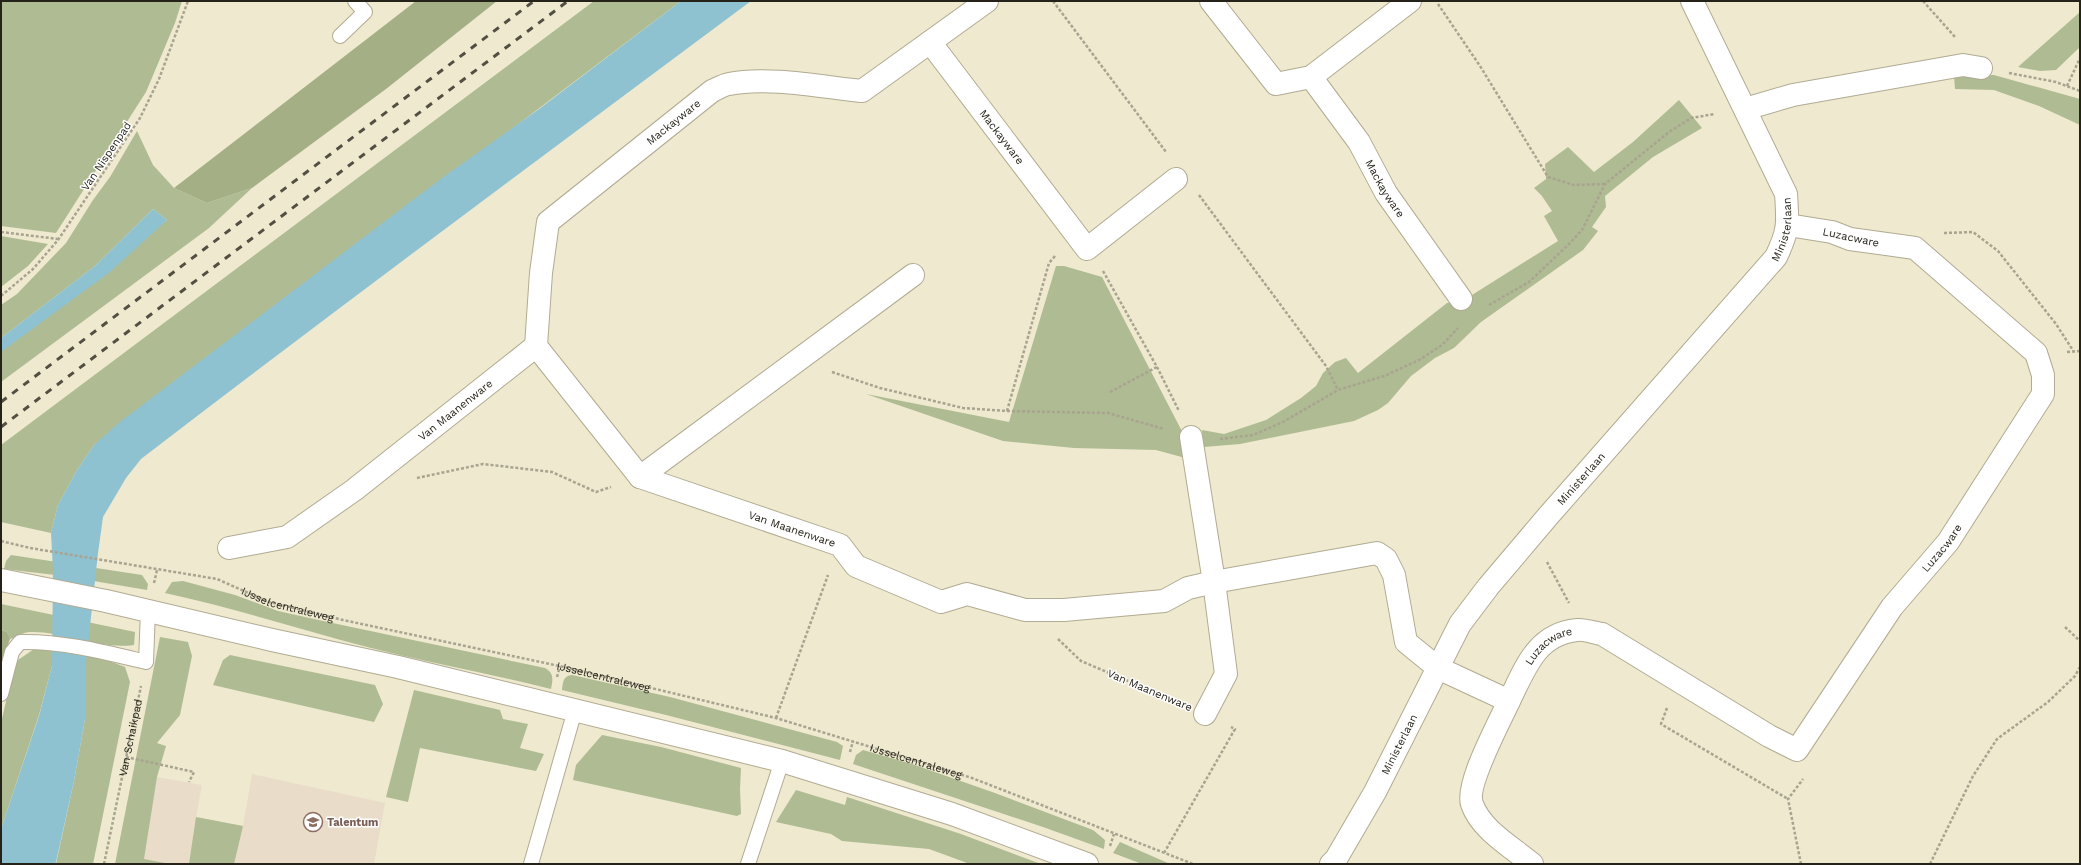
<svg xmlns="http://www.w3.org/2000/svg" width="2081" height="865" font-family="'Work Sans',sans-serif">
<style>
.education{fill:#e9ddc9}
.green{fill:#afbb92}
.forest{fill:#a4af86}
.water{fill:#8ec2d1}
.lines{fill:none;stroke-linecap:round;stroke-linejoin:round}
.service-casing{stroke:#b0ab92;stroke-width:16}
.minor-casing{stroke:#b0ab92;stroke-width:24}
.tertiary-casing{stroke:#b0ab92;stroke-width:24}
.path{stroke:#a8a490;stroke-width:2.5;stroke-dasharray:3 2;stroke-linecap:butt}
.service{stroke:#fff;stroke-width:14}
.minor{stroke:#fff;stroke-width:22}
.tertiary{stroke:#fff;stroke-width:22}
.rail{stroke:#524f42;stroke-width:3;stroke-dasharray:7 7;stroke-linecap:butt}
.labels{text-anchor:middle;stroke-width:3;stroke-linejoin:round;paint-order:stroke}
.street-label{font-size:11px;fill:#252319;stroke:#fff}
.education-label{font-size:11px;font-weight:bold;fill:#785e54;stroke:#fff;text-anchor:start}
</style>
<rect width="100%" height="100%" fill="#eee9cf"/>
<path class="education" d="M252 774 385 803 374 864H142L157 777 202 785 196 817 243 826Z"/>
<path class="green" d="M1 1H182L175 23 146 92 56 233 1 226Z
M594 1H681L94 445 77 470 58 505 51 533 1 522V445Z
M2080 12V47L2056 70 2040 71 2018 67Z
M1994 75 2080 99V125L2039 106 1994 90 1955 89 1954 76Z
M1679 100 1702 128 1653 157 1605 196 1606 207 1592 227 1598 231 1583 250 1481 322 1454 348 1435 358 1411 376 1388 403 1378 410 1354 421 1240 444 1204 447 1202 430 1224 434 1266 420 1301 398 1316 386 1323 373 1335 362 1346 358 1358 373 1447 303 1458 302 1472 295 1558 241 1544 216 1552 211 1542 196 1534 188 1546 179 1545 164 1568 147 1594 172 1633 142Z
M137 131 153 165 174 188 207 203 252 188 209 228 1 382V351L167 220 153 209 95 266 1 338V305L17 294 66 243 93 200 110 177Z
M1 236 48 244 28 266 1 287Z
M1056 266H1064L1102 277 1187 441 1189 459 1156 450 1074 448 1003 441 866 394 1009 422Z
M11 555 142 575 148 584 147 590 64 576 4 569 6 561Z
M183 581 235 595 278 611 323 621 545 668C554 673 553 679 551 689 491 674 430 663 371 648 302 630 234 608 165 593L172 582Z
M1 604 135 632 134 645C99 650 65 631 30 632 23 632 17 637 10 639L7 632 1 630Z
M160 637 188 642 192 656 180 715 157 743 166 746 157 777 144 859 170 864H115Z
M37 647 104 659 125 667 130 682 93 864H56L74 781 85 719V672L52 666 39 715 1 829V723L13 671 18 660Z
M230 655 375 685 383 704 374 722 213 685 223 660Z
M572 675 670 697 837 742 843 746 840 760 666 715 562 690C563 682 563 676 572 675Z
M414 690 500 710 503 719 528 724 520 748 544 754 536 771 420 748 408 802 386 797Z
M602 735 661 747 741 768 740 789 741 814 737 816 573 780 576 765Z
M863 750 912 764 995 793 1093 830 1105 840 1104 849 1043 827 853 764 856 755Z
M796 790 845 805 847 797 961 834 1041 864H970L929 849 842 841 831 834 776 822Z
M196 817 243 826 234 864H189Z
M1120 842 1170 864H1142L1113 853Z"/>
<path class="forest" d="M416 1H497L386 89 252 188 207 203 174 188Z
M1 630 7 632 10 639 1 663Z"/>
<path class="water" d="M681 1H751C547 153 343 304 141 459L126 478 103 517 98 553 85 672V719L74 781 56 862 55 864H1V829L39 716 52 666 53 571 51 533 58 505 77 470 94 445 120 422 442 178 539 109Z
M153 209 167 220 110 272 1 352V338L95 266Z"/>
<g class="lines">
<g class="service-casing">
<path id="service" d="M340 36 365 12 355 1
M1 694 12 652 20 642C62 641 104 652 146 662L148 610
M531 864 575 710
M748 864 782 761"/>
</g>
<g class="minor-casing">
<g id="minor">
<path d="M1211 1 1276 84 1311 77 1410 1"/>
<path id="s3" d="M930 42 1087 249 1176 179"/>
<path id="s4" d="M1311 77 1359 142 1386 193 1461 299"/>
<path d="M1745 109 1793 95 1963 65 1981 68"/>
<path id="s5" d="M536 346 640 477 840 545 856 566 941 602 967 594 1025 610H1064L1164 601 1188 588 1214 582 1377 553 1386 559 1394 575 1406 642 1438 668 1509 701C1525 669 1536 634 1577 630 1585 629 1594 633 1602 634L1769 736 1797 750 1892 607 1948 542 2043 394V375L2036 353 1915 248 1850 239 1832 232 1788 225"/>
<path id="s6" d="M536 346 541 273 548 222 712 91C717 89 723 85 729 84 766 76 823 87 862 91L987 1"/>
<path d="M1191 437 1214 582 1226 674 1205 714"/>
<path d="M640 477 913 275"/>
<path id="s7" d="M229 548 287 537 354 490 536 346"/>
<path d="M1509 701C1500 721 1465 785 1472 804 1481 830 1512 847 1532 864"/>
<path id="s8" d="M1331 864 1336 859 1375 792 1460 624 1488 587 1549 515 1776 257C1789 230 1788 223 1786 194L1692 1"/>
</g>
</g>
<g class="tertiary-casing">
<path id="tertiary" d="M1 580 106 601 272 640 398 667 782 761 952 814 1087 864"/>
</g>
<g class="path">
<path d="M1053 1 1166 152"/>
<path d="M1923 1 1955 37"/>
<path d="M1438 4 1480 66 1548 177 1574 185 1605 184"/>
<path d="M2009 73 2056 82 2080 91"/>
<path d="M2067 86 2080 58"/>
<path d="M1199 195 1326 366 1338 390"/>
<path d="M1 232 58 239"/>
<path d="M1944 233 1973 232 1998 251 2056 324 2074 352"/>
<path d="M1103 271 1157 367 1179 411"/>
<path d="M1 296 33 269 58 240 140 118 159 79 188 1"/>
<path d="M1489 305 1529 282 1568 245 1582 230 1605 184 1669 132 1691 118 1715 114"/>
<path d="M2067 352 2080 351"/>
<path d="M832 372 880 388 963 408 1007 411 1108 413 1164 429"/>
<path d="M1110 392 1157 367"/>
<path d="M1007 411 1049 263 1055 256"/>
<path d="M1220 439 1253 435 1283 422 1338 390 1384 376 1419 360 1442 345 1458 328"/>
<path d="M417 478 483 464 552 472 596 492 611 487"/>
<path id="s1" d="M1 541 30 548 217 579 269 602 343 620 564 667 776 718 972 778 1193 864"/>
<path d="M1547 562 1569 603"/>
<path d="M154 583 157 570"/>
<path d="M2065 627 2080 641"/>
<path d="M1058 639 1081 661 1180 703"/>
<path d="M557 677 560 666"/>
<path d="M1667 708 1661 724 1788 799"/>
<path d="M776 718 828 575"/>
<path d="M850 752 853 741"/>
<path d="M126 757 194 772 189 782"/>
<path d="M1110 846 1114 834"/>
<path d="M1164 853 1235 729 1231 727"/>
<path id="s2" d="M104 864 141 686"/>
<path d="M1801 864 1788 799 1803 779"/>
<path d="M1930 864 1973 776 1997 739 2048 702 2075 676 2080 667"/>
</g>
<use href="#service" class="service"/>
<use href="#minor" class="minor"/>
<use href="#tertiary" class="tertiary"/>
<path class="rail" d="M1 402 534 1
M1 427 568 1"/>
</g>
<defs>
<g id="school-ring" transform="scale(1)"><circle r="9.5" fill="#fff" stroke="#8d6e63" stroke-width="1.5"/><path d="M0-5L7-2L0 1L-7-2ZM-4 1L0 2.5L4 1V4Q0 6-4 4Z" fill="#8d6e63"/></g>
</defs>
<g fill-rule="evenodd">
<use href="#school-ring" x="313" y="822"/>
</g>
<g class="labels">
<g class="street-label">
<text dy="4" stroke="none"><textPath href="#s6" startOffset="285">Mackayware</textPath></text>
<text dy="4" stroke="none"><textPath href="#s3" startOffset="119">Mackayware</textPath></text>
<text transform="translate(106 156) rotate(-56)" y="4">Van Nispenpad</text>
<text dy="4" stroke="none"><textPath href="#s4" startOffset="134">Mackayware</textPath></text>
<text dy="4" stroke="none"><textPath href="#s8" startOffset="786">Ministerlaan</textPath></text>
<text transform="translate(1851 237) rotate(12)" y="4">Luzacware</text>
<text dy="4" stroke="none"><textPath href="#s7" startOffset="270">Van Maanenware</textPath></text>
<text dy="4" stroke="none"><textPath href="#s8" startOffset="462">Ministerlaan</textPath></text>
<text dy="4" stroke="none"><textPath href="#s5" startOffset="328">Van Maanenware</textPath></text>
<text dy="4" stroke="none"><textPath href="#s5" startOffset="1765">Luzacware</textPath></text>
<text dy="4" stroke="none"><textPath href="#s1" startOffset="295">IJsselcentraleweg</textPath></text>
<text dy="4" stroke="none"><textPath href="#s5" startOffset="1230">Luzacware</textPath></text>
<text dy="4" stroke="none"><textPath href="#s1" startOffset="619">IJsselcentraleweg</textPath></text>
<text transform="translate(1150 690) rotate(23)" y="4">Van Maanenware</text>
<text dy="4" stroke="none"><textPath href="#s2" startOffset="129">Van Schaikpad</textPath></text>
<text dy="4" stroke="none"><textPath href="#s8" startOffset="138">Ministerlaan</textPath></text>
<text dy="4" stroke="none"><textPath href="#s1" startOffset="943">IJsselcentraleweg</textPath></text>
</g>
<g class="education-label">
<text x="327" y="826">Talentum</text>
</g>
</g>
<rect width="2081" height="865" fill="none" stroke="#252319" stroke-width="4"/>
</svg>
